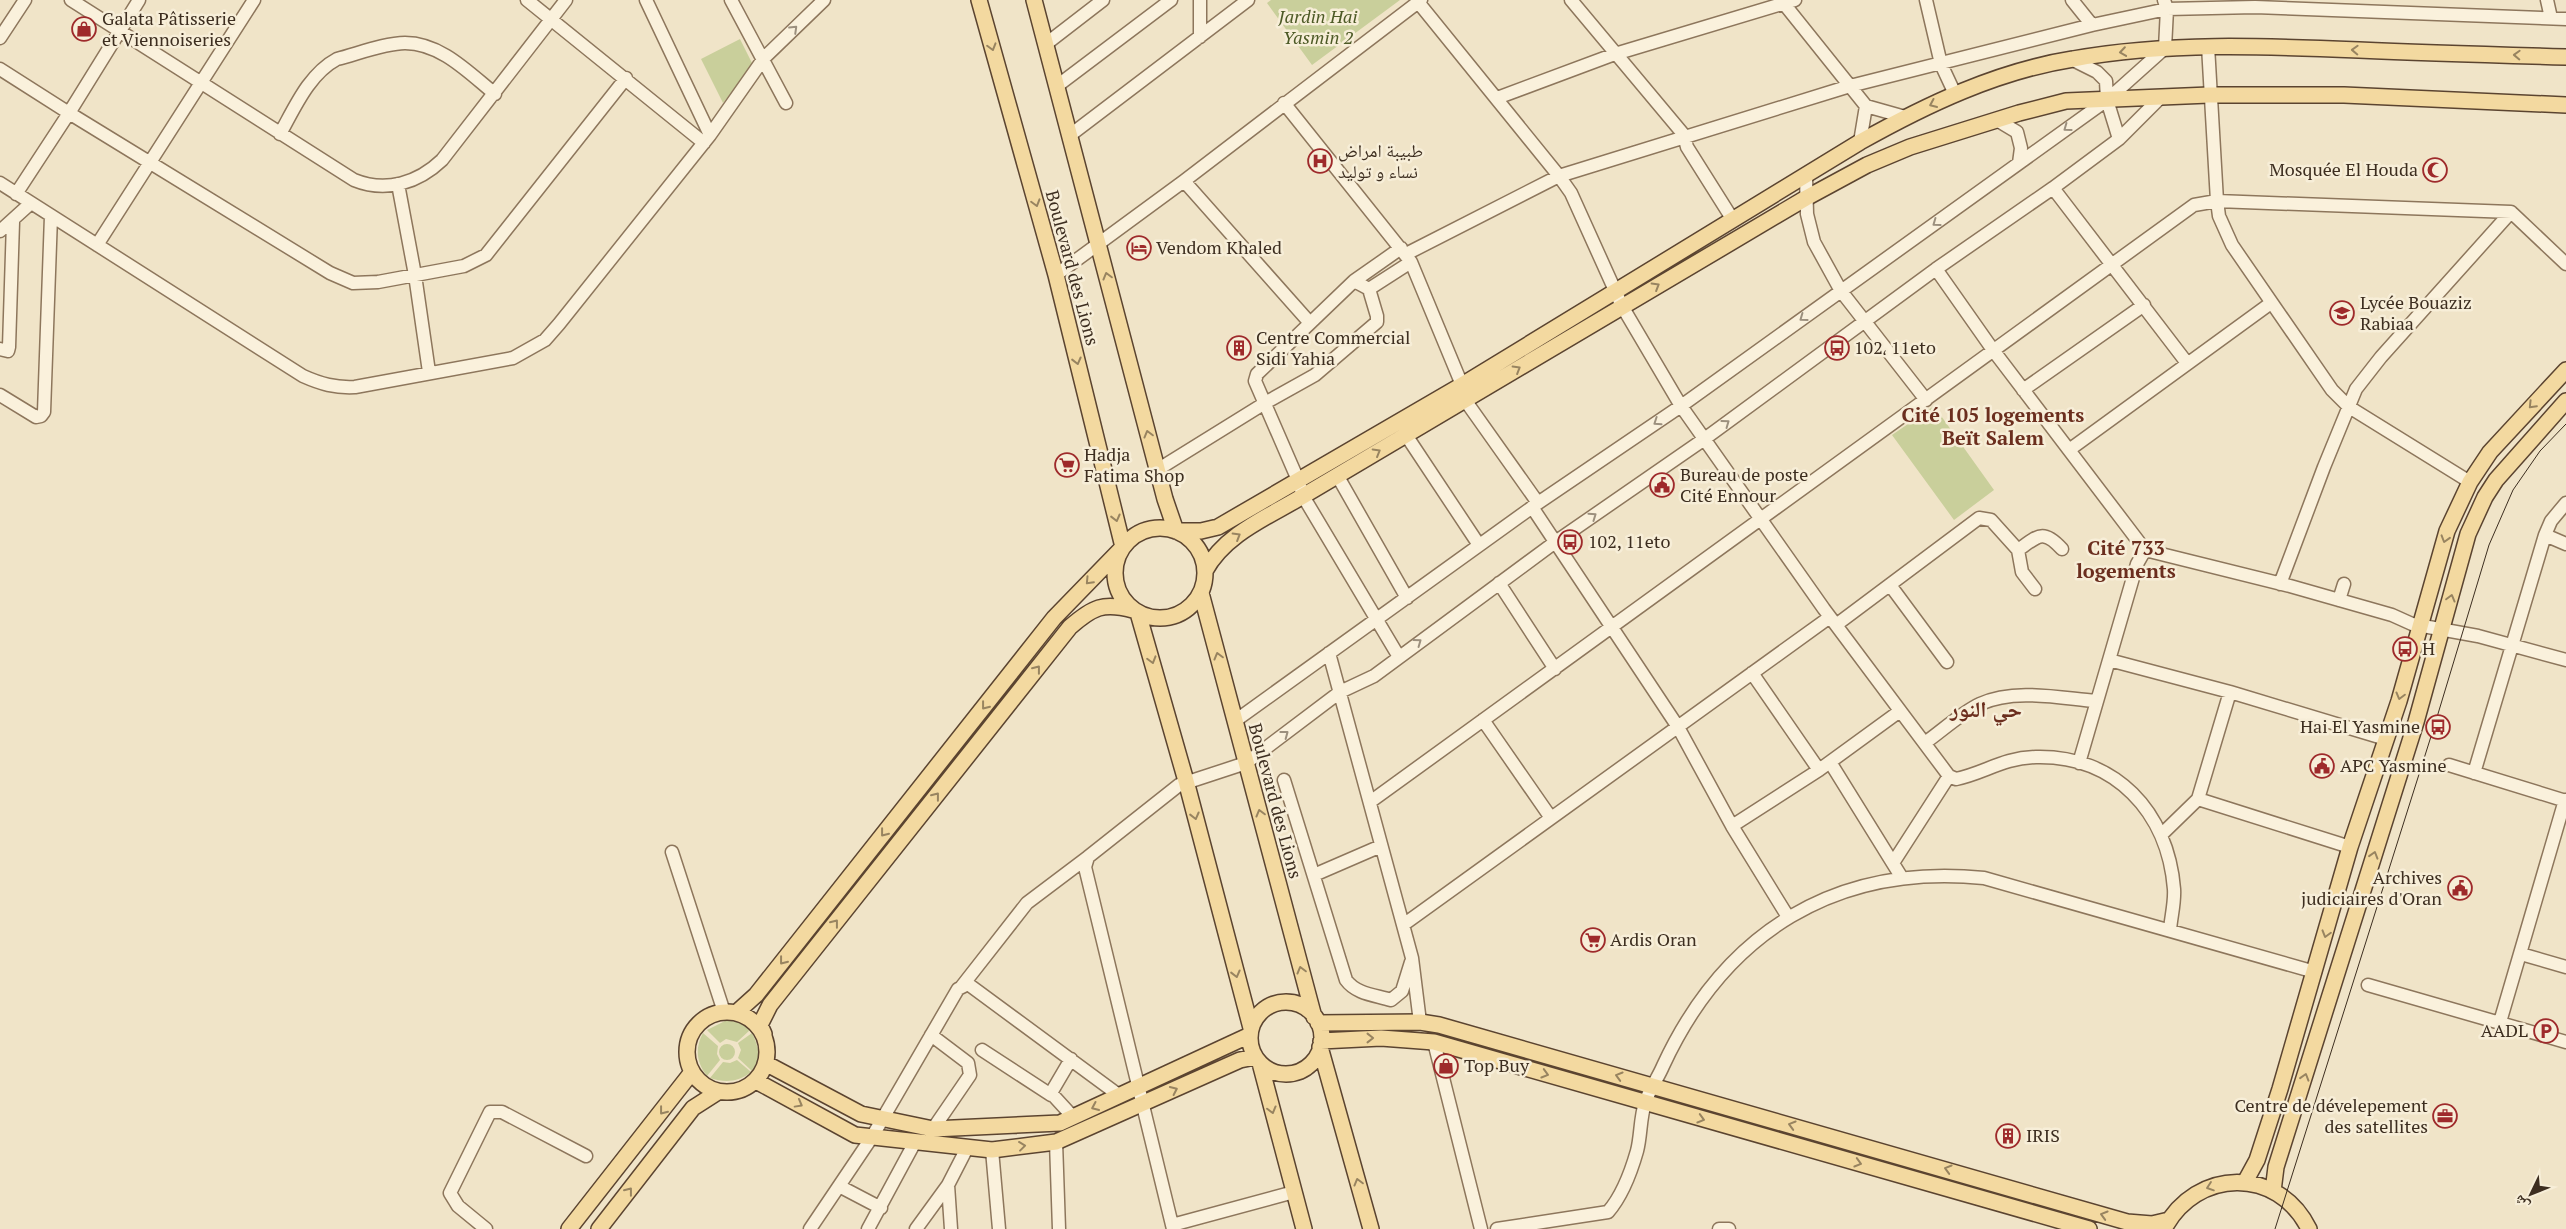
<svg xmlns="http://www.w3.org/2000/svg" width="2566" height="1229" font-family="'PT Serif','Noto Naskh Arabic',serif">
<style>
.green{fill:#c9cf9b}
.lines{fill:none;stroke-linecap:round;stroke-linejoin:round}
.minor-casing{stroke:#8d765c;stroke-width:15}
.major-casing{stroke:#5b4430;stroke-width:18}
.minor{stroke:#faf1dc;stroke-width:12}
.major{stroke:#f3d9a0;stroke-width:15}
.tram{stroke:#3d2e20;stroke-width:1}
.oneway{stroke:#9c907e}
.oneway2{stroke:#988460}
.labels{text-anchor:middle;stroke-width:5;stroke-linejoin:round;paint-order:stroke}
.park-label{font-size:18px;font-style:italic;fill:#4d5a26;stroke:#f7eed8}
.poi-label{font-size:18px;fill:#3d2e20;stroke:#f7eed8;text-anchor:start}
.street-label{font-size:18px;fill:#3d2e20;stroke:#f7eed8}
.quarter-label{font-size:20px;font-weight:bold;fill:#6b2e1e;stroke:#f7eed8}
.district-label{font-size:22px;font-weight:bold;fill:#6b2e1e;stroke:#f7eed8}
</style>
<rect width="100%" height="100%" fill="#f0e4c8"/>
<path class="green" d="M1271 0H1400L1312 65 1267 3Z
M740 39 753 65 723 103 701 59Z
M1934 406 1994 490 1954 520 1892 435Z
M727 1020 741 1023 750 1030 737 1042 726 1039 720 1043 707 1030Z
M703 1033 718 1046 717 1054 720 1060 707 1076C696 1062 695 1048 703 1033Z
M752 1033C758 1045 763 1061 752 1071L738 1058 741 1050 738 1043Z
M719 1052a8 8 0 1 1 16 0a8 8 0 1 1-16 0Z
M737 1060 751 1072C739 1082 725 1083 710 1078L723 1062 730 1063Z"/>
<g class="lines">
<g class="minor-casing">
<path id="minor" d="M71 0 354 180C386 193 418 183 442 160L566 0
M139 0 69 113 330 273 353 283 378 282 464 266 486 255 626 78
M527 0 704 143
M646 0 710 135
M731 0 786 103
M1200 0V37
M1571 0 1684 135 1687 147 1733 220
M1781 0 1866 106
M1926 0 1941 64 1955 94
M2072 0 2092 25
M2547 0 2551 18
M1418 2 1559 176 1571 193 1622 306 1681 406 1824 609 1949 776 1956 779C1985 773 2002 758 2036 757 2115 755 2168 812 2174 889 2175 902 2171 917 2170 930
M0 38 25 0
M1046 44 1103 0
M2208 46 2217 201 2219 216 2232 245 2332 390 2349 407 2470 482
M2071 59 2097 72 2106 81 2107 100 2119 139
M0 69 69 113 16 194
M1057 86 1171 0
M1497 98 1615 54 1795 0
M1997 120 2017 132 2021 148 2019 163
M280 134C295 107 309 74 337 59 357 54 385 43 405 43 441 43 469 73 495 94
M1069 136 1248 0
M1860 142 1866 106 1905 117
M1806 177 1807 214 1814 242 1841 291 1926 400
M1184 181 1310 323
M0 183 303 376C321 384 335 388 355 387L513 358 545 340 559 324 710 135 764 58 824 0
M398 184 415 275 429 372
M2053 188 2187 363
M0 231 31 203
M97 245 254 0
M1406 254 1559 176 1850 86 2092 25 2167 9 2255 7 2566 19
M1411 262 1462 385
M1936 269 1993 350 2145 550 2290 586 2392 615 2412 624 2478 636 2566 660
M1056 275 1184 181 1421 0
M1354 281 1401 248
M1369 289 1354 281 1257 374 1255 381 1298 480 1303 496 1399 657
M0 349 8 351 9 347 13 222
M2023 390 2144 305
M0 395 36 417 41 416 44 412 51 216
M1465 400 1538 503
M1406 435 1479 545
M2069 450 2271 303
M1157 470 1265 403 1315 375 1377 322V316L1369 289 1411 262 1284 103
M1337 475 1407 598
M1532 507 1678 727 1732 826 1788 917
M2545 535 2566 544
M2018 550 2022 572 2035 589
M1499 583 1555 669
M2280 584 2324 467 2356 389 2381 357 2511 212
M1890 585 1947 662
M2339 600 2344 584
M1836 625 1979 518 1991 520 2018 550C2038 536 2043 528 2062 549
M1329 653 1412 958 1420 1022
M2109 660 2230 692 2386 739
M1752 673 1819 770
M1483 720 1551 818
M1235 721 1538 503 1681 406 2107 100 2165 48 2167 9 2164 0
M1926 742C1943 730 1961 713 1980 704 2014 688 2060 698 2095 701
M1830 762 1902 878
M2079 763 2137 564 2145 550
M2449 765 2566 801
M2474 773 2545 535 2551 521 2566 503
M1284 780 1346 980C1356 994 1375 995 1391 1000L1402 991 1411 962
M2198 799 2350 847
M1370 802 2194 205 2217 201 2511 212 2566 264
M1732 826 1819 770 1900 711
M2162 834 2198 799 2230 692
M672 852 724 1012
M1893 863 1949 776
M1314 875 1381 846
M1403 925 1830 617
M2521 954 2566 967
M2368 985 2566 1042
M962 986 1027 903 1088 857
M2500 1022 2565 800
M931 1035 968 1063 970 1075 933 1129
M1434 1042 1481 1229
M982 1050 1051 1095
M1071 1059 1051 1093 1073 1117
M1056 1142 1059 1229
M992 1150 999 1229
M948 1185 951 1229
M839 1186 881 1208
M1172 1225 1294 1192
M486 1229 458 1206 450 1193 490 1112H502L586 1156
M810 1229 872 1137 958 989 968 984 1120 1096
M868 1229 915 1142
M916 1229 948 1185 967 1148
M1173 1229 1085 867 1088 857 1179 785 1246 763 1340 692 1374 676 1554 543 1703 440 1936 269 2053 188 2119 139 2161 97
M1497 1229 1608 1212C1622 1196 1631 1172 1637 1151 1641 1136 1640 1118 1645 1103 1649 1090 1658 1078 1663 1066 1725 932 1836 863 1984 878L2315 972
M1719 1229H1729"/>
</g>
<g class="major-casing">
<path id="major" d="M1034 0 1165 499 1176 531H1201L1218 527 1462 385 1860 142C1926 105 1997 71 2073 59 2167 42 2263 46 2359 50 2428 53 2497 55 2566 57
M1115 573a45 45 0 1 1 90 0a45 45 0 1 1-90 0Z
M1205 571C1225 534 1268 517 1303 496L1806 198 1867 165 1910 147 2019 113 2066 101 2209 95H2344L2566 105
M1201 593 1314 1017
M1138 613 1186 781 1251 1028
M1250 1038a36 36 0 1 1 72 0a36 36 0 1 1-72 0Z
M687 1052a40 40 0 1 1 80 0a40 40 0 1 1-80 0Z
M736 1013 756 995 1054 618 1123 547 1056 275 979 0
M1318 1023 1420 1022 1439 1025 2127 1222 2152 1224 2169 1220
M764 1034 760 1025 770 1005 1070 627C1093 607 1103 602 1133 610
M1321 1041 1381 1038 1434 1042 2089 1229
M1320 1047 1371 1229
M1260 1063 1304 1229
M767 1064 861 1114 933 1129 1060 1123 1250 1035
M756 1081 855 1135 992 1150 1056 1142 1240 1060 1255 1057
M2245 1182 2257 1160 2280 1089 2350 847 2399 701 2447 531 2470 482 2490 452 2566 370
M2273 1191 2276 1167 2416 722 2468 534 2485 497 2496 480 2566 401
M569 1229 692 1072
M599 1229 693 1108 718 1092
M2164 1229C2196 1168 2278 1166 2309 1229"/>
</g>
<use href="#minor" class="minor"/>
<use href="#major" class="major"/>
<path class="tram" d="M2275 1229 2434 727 2489 545 2513 490 2540 451 2566 424"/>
</g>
<defs><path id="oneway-chevron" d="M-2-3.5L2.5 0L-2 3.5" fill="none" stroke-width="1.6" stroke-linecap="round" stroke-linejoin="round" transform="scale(1.25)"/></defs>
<g class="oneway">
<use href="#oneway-chevron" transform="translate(794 29) rotate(-44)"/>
<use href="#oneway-chevron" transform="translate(2067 128) rotate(144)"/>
<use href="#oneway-chevron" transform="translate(1936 223) rotate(144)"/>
<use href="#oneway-chevron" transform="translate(1803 318) rotate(144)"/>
<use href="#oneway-chevron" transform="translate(1657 422) rotate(146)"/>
<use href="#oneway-chevron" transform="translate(1726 423) rotate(-36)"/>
<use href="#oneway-chevron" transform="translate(1593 516) rotate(-35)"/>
<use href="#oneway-chevron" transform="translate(1418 642) rotate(-36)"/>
<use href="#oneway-chevron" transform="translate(1285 734) rotate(-37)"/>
</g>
<g class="oneway2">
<use href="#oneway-chevron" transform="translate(992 47) rotate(74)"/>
<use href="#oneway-chevron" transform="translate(2355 50) rotate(-178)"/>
<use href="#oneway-chevron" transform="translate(2123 52) rotate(172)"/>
<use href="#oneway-chevron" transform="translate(2517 55) rotate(-178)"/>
<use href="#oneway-chevron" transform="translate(1933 104) rotate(156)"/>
<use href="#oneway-chevron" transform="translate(1036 203) rotate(74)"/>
<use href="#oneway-chevron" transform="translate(1107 276) rotate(-105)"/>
<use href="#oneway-chevron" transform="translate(1656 286) rotate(-31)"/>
<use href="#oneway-chevron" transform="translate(1077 361) rotate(76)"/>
<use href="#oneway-chevron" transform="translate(1517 369) rotate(-31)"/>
<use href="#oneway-chevron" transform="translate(2532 405) rotate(134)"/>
<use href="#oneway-chevron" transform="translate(1148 434) rotate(-105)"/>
<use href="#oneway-chevron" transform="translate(1377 452) rotate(-30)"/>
<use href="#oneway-chevron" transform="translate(1116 518) rotate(76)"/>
<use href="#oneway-chevron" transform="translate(1237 536) rotate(-31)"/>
<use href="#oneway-chevron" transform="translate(2445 539) rotate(107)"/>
<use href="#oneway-chevron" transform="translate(1089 581) rotate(133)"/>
<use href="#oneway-chevron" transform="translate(2451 598) rotate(-75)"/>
<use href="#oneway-chevron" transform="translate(1218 656) rotate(-105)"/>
<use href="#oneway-chevron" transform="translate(1152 660) rotate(74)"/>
<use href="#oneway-chevron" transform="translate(1037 669) rotate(-52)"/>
<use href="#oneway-chevron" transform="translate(2400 696) rotate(105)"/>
<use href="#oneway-chevron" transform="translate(985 706) rotate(128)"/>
<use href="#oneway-chevron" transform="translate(936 796) rotate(-52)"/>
<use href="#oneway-chevron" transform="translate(1260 813) rotate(-105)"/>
<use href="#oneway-chevron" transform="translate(1195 816) rotate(76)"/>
<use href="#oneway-chevron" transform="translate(884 833) rotate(128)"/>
<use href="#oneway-chevron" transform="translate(2374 855) rotate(-73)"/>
<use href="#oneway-chevron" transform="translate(835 923) rotate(-52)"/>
<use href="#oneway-chevron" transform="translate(2326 934) rotate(106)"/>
<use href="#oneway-chevron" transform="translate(783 961) rotate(128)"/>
<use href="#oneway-chevron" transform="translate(1301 970) rotate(-105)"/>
<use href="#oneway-chevron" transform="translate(1236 974) rotate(76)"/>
<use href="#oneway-chevron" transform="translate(1370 1038)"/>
<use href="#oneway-chevron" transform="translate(1545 1074) rotate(16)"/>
<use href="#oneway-chevron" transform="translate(1619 1076) rotate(-164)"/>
<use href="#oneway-chevron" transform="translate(2305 1077) rotate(-73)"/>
<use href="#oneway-chevron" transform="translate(1174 1090) rotate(-25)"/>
<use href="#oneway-chevron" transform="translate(799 1104) rotate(29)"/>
<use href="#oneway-chevron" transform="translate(1095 1107) rotate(156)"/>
<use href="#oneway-chevron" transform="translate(1272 1110) rotate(75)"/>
<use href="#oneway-chevron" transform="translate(663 1111) rotate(128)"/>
<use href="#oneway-chevron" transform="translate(1701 1119) rotate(16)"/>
<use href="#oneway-chevron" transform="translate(1792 1125) rotate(-164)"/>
<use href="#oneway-chevron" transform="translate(1022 1146) rotate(-7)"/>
<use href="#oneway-chevron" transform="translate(1858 1163) rotate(16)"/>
<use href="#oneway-chevron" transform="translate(1948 1169) rotate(-164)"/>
<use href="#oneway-chevron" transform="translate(1358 1182) rotate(-105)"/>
<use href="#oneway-chevron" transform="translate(2210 1187) rotate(161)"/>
<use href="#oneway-chevron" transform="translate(629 1191) rotate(-52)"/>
<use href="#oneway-chevron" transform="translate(2104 1215) rotate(-164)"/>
</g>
<defs>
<g id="shop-ring" transform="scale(1.25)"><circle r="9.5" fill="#f7eed8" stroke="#9e2a2b" stroke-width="1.5"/><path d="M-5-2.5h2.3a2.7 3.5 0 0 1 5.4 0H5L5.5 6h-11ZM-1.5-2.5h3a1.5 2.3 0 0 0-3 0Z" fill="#9e2a2b"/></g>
<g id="hospital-ring" transform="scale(1.25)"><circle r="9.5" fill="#f7eed8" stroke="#9e2a2b" stroke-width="1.5"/><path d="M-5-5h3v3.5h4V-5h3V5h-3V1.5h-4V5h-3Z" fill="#9e2a2b"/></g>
<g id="mosque-ring" transform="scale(1.25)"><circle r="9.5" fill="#f7eed8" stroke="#9e2a2b" stroke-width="1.5"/><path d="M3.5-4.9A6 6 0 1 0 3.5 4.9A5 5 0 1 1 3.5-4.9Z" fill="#9e2a2b"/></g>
<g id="hotel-ring" transform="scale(1.25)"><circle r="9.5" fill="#f7eed8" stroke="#9e2a2b" stroke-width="1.5"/><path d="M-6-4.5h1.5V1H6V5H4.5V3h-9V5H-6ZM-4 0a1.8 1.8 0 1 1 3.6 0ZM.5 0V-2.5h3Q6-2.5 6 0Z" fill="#9e2a2b"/></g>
<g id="school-ring" transform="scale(1.25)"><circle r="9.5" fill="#f7eed8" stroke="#9e2a2b" stroke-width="1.5"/><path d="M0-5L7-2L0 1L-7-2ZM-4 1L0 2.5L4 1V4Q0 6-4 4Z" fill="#9e2a2b"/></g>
<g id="building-ring" transform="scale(1.25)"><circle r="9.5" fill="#f7eed8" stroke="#9e2a2b" stroke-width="1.5"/><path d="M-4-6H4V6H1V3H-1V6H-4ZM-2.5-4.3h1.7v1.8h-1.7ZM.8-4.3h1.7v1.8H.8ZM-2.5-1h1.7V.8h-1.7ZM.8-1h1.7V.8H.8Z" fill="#9e2a2b"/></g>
<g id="bus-ring" transform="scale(1.25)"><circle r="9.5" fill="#f7eed8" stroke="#9e2a2b" stroke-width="1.5"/><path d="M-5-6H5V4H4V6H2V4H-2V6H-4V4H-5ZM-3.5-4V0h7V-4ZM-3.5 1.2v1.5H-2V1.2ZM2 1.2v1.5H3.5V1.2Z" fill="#9e2a2b"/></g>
<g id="supermarket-ring" transform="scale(1.25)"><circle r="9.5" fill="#f7eed8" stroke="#9e2a2b" stroke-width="1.5"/><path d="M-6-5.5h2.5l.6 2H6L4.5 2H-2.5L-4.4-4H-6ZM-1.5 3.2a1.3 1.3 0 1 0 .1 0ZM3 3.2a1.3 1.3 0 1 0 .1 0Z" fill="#9e2a2b"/></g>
<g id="civic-ring" transform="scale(1.25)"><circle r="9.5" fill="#f7eed8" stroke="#9e2a2b" stroke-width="1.5"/><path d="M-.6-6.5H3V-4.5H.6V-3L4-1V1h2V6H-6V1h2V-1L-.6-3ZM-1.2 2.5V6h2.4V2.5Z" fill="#9e2a2b"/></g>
<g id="parking-ring" transform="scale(1.25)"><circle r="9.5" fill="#f7eed8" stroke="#9e2a2b" stroke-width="1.5"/><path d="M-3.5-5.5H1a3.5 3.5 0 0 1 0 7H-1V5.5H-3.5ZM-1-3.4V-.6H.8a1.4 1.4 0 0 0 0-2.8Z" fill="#9e2a2b"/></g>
<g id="office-ring" transform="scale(1.25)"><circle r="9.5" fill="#f7eed8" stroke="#9e2a2b" stroke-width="1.5"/><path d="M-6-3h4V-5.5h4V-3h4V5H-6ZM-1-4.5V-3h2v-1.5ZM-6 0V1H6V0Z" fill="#9e2a2b"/></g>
</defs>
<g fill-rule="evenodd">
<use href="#shop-ring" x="84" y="29"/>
<use href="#hospital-ring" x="1320" y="161"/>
<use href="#mosque-ring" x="2435" y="170"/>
<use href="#hotel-ring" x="1139" y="248"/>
<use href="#school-ring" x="2342" y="313"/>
<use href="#building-ring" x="1239" y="348"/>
<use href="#bus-ring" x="1837" y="348"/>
<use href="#supermarket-ring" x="1067" y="465"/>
<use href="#civic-ring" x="1662" y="485"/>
<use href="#bus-ring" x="1570" y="542"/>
<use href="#bus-ring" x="2405" y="649"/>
<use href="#bus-ring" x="2438" y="727"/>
<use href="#civic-ring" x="2322" y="766"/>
<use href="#civic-ring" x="2460" y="888"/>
<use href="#supermarket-ring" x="1593" y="940"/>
<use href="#parking-ring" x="2546" y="1031"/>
<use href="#shop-ring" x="1446" y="1066"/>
<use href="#office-ring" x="2445" y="1116"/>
<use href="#building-ring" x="2008" y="1136"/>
</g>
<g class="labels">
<g class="park-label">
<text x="1318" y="23">Jardin Hai<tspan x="1318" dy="21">Yasmin 2</tspan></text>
</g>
<g class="poi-label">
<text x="102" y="25">Galata Pâtisserie<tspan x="102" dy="21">et Viennoiseries</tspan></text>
<text x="1338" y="157">طبيبة امراض<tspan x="1338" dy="21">نساء و توليد</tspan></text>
<text x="2418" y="176" text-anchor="end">Mosquée El Houda</text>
<text x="1156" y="254">Vendom Khaled</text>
<text x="2360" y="309">Lycée Bouaziz<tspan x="2360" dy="21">Rabiaa</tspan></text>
<text x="1256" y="344">Centre Commercial<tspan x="1256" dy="21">Sidi Yahia</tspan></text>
<text x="1854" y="354">102، 11eto</text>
<text x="1084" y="461">Hadja<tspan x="1084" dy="21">Fatima Shop</tspan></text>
<text x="1680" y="481">Bureau de poste<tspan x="1680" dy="21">Cité Ennour</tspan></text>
<text x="1588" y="548">102, 11eto</text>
<text x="2422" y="655">H</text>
<text x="2420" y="733" text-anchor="end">Hai El Yasmine</text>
<text x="2340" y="772">APC Yasmine</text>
<text x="2442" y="884" text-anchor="end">Archives<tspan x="2442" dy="21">judiciaires d'Oran</tspan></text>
<text x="1610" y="946">Ardis Oran</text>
<text x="2528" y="1037" text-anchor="end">AADL</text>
<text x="1464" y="1072">Top Buy</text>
<text x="2428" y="1112" text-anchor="end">Centre de dévelepement<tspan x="2428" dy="21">des satellites</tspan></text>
<text x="2026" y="1142">IRIS</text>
</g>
<g class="street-label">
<text transform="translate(1072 268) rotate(75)" y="6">Boulevard des Lions</text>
<text transform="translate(1275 801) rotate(75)" y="6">Boulevard des Lions</text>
</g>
<g class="quarter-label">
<text x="1993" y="422">Cité 105 logements<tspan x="1993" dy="23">Beït Salem</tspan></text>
<text x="2126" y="555">Cité 733<tspan x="2126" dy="23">logements</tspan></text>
</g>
<g class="district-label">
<text x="1986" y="717">حي النور</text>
</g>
</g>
<g transform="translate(2531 1194) rotate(227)" stroke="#f7eed8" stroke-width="4" paint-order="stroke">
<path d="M0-4L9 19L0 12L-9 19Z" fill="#3d2e20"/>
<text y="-8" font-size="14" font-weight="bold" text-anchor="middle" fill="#3d2e20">ش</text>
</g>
</svg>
